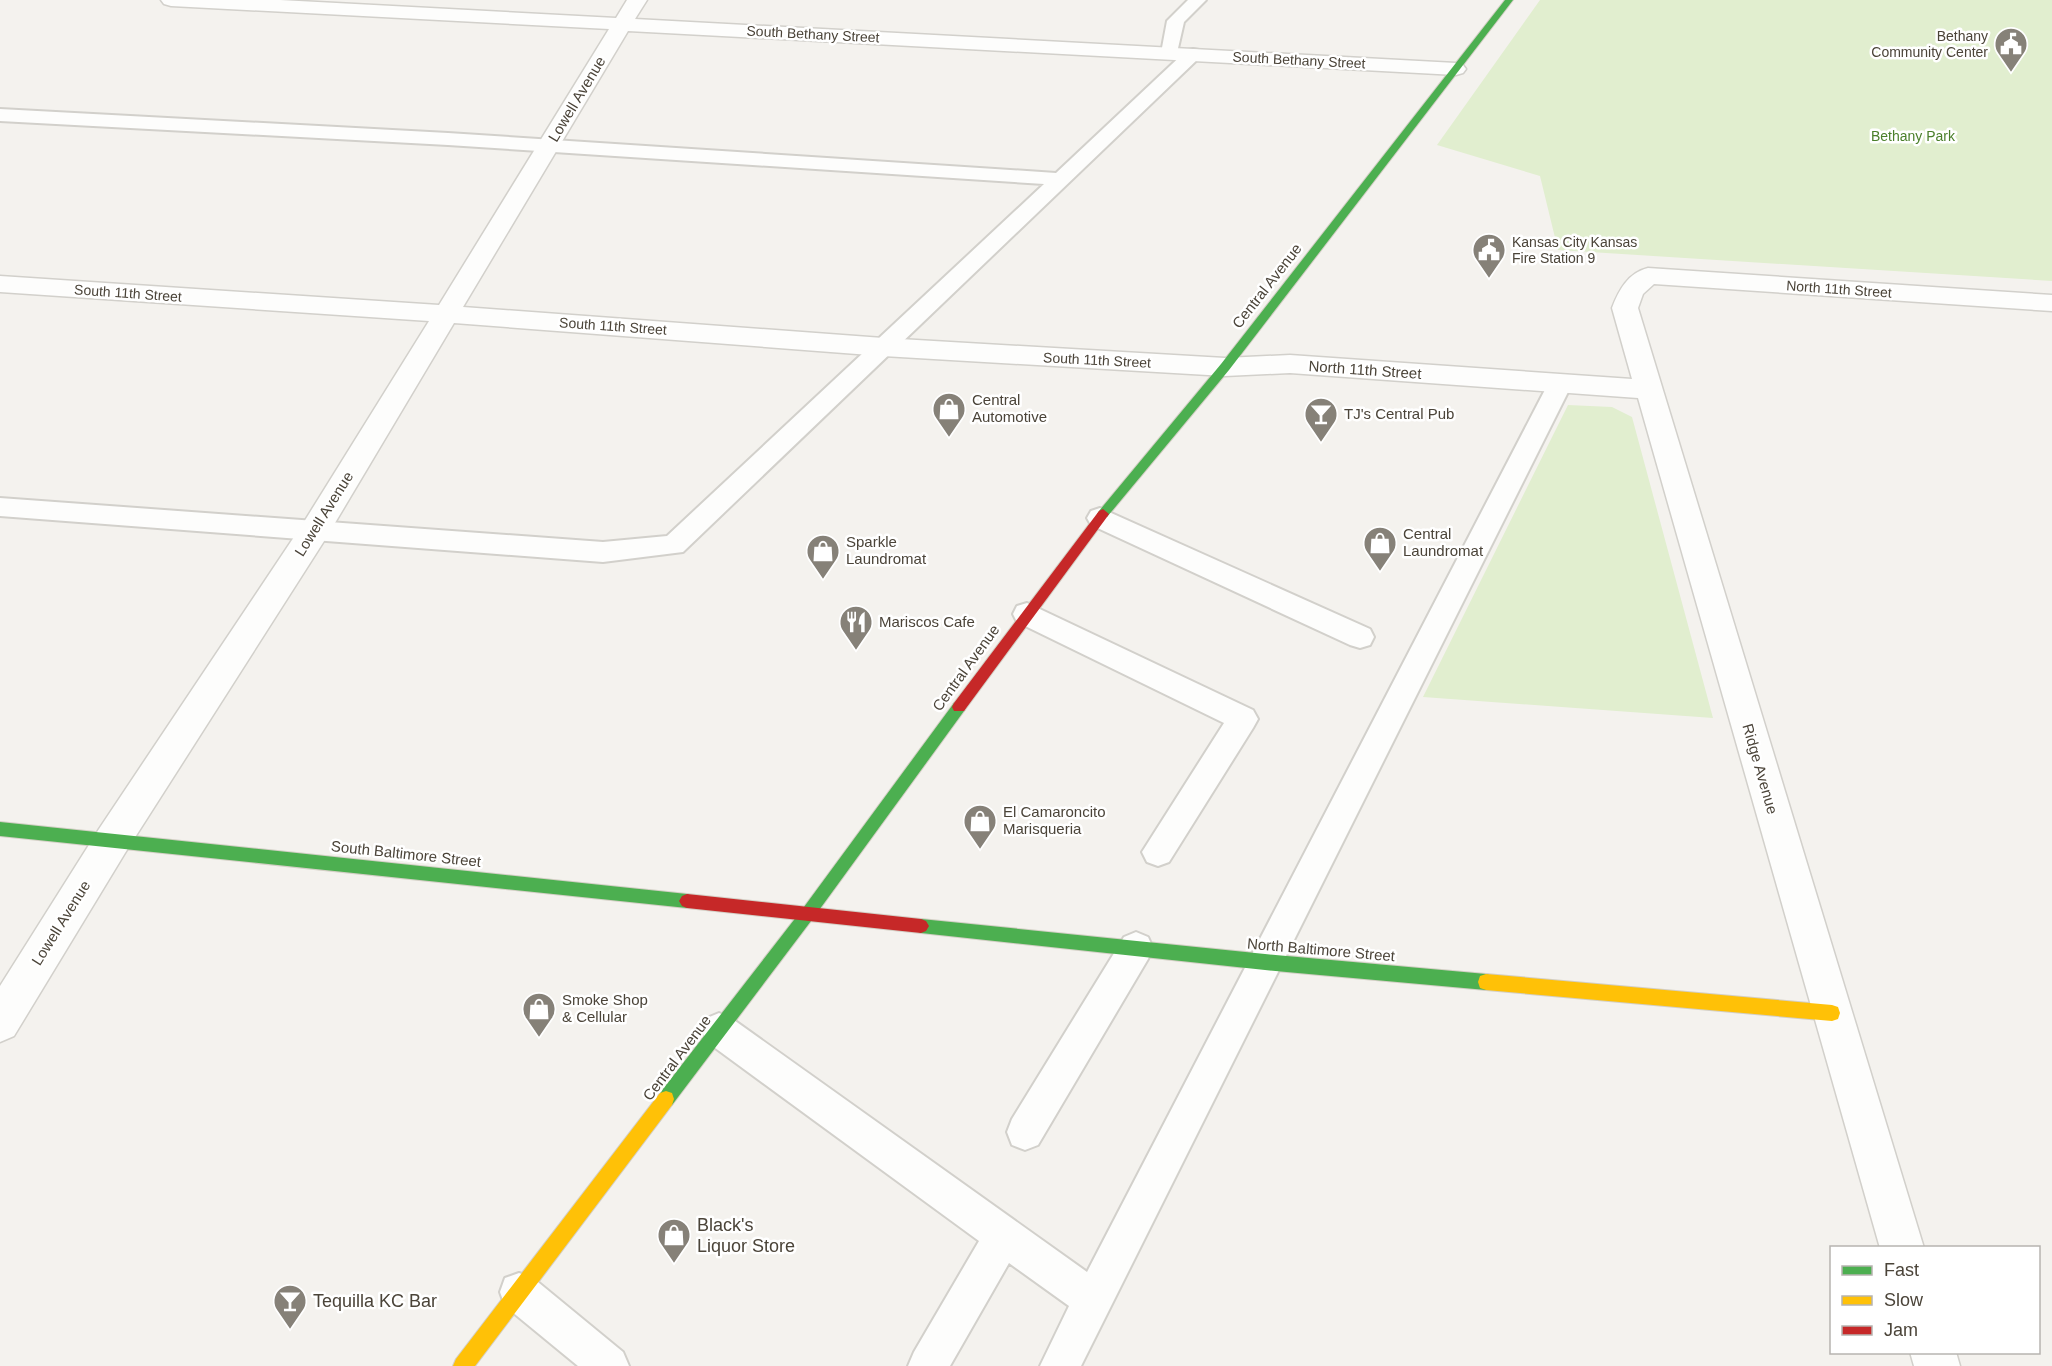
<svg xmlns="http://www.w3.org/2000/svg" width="2052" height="1366" font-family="Helvetica,sans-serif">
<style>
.green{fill:#e1eecf}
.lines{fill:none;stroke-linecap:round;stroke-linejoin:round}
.lane-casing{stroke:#d2d0cb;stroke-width:4}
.street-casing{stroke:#d2d0cb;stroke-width:3}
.fast-casing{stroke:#d3cfc5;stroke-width:2}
.slow-casing{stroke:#d3cfc5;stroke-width:2}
.jam-casing{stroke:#d3cfc5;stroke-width:2}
.lane{fill:#fdfdfc;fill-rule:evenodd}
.street{fill:#fdfdfc;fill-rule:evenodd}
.fast{fill:#4caf50;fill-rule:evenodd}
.slow{fill:#ffc107;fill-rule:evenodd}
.jam{fill:#c62828;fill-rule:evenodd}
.labels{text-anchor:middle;stroke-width:5;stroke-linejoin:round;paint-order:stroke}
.far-street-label{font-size:14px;fill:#4b4439;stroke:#fff}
.far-poi-label{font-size:14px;fill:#4b4439;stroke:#fff;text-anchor:end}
.far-park-label{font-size:14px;fill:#4a7f2a;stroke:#fff}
.street-label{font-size:15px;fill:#4b4439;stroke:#fff}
.poi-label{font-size:15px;fill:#4b4439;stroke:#fff;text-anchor:start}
.near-poi-label{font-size:18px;fill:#4b4439;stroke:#fff;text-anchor:start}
</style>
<rect width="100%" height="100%" fill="#f4f2ee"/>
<path class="green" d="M1540 0H2052V281L1558 250 1540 176 1437 145Z
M1568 405 1612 407 1632 417 1713 718 1423 697Z"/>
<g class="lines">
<g class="lane-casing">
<path id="lane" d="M1188 0H1206L1184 22 1176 57H1164L1161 53 1167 21Z
M1193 49 1199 50 1202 54 1199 58 683 552 603 562 0 516V498L603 542 667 536 1044 184 448 145 0 121V109L448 133 1056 173 1187 50Z
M1560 376 1568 378 1572 384 1081 1366H1040L1069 1306 1009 1263 950 1366H908L914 1352 979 1241 707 1042 702 1030 707 1018 719 1013 731 1018 1087 1272 1548 384 1552 378Z
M1100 508 1370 629 1374 637 1370 645 1360 648 1350 645 1091 525 1087 518 1091 511Z
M1027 603 1253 710 1258 719 1253 728 1169 862 1158 866 1147 862 1142 852 1224 723 1017 622 1013 614 1017 606Z
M1136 932 1148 937 1153 948 1148 959 1038 1145 1025 1150 1012 1145 1007 1132 1012 1119 1124 937Z
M519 1273 533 1278 623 1352 629 1366H578L505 1306 500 1292 505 1278Z"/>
</g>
<g class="street-casing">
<path id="street" d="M161 0H280L616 18 627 0H647L635 19 1456 63 1463 65 1466 69 1463 73 1456 75 628 31 463 307 883 338 1225 358 1290 355 1632 379 1612 308C1619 290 1628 273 1648 268L2052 295V311L1654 284 1643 294 1638 308 1924 1248H1880L1638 398 1290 373 1225 376 883 356 454 323 326 538 125 853 14 1036 0 1042V986L99 829 304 522 429 321 0 292V276L439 305 609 29 171 6 164 4Z
M1910 1352H1956L1960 1366H1914Z"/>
</g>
<g class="fast-casing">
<path id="fast" d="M1505 0H1513L1229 370 1107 517H1099L1097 514 1099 511 1221 364Z
M959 701 964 703 966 707 964 711 814 917 672 1105 666 1107 660 1105 658 1099 660 1093 804 907 954 703Z
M0 822 687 894 692 896 695 901 692 906 687 908 0 836Z
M921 919 1265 954 1486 974 1492 976 1494 982 1492 988 1486 990 1265 970 921 933 916 931 913 926 916 921Z"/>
</g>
<g class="slow-casing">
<path id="slow" d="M1486 974 1832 1005 1838 1007 1840 1013 1838 1019 1832 1021 1486 990 1480 988 1478 982 1480 976Z
M666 1091 672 1093 674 1099 672 1105 475 1366H453L456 1359 660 1093Z"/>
</g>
<g class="jam-casing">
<path id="jam" d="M1103 509 1109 514 1107 517 964 711H954L952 707 954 703 1099 511Z
M687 894 921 919 926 921 929 926 926 931 921 933 687 908 682 906 679 901 682 896Z"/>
</g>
<use href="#lane" class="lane"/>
<use href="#street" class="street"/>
<use href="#fast" class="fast"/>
<use href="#slow" class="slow"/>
<use href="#jam" class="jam"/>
</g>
<defs>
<g id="civic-pin" transform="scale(1.725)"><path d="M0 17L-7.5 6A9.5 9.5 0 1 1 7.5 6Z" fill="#868178" stroke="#fff"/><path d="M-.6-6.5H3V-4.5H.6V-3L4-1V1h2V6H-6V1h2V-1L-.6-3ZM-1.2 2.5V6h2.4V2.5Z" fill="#fff"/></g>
<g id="shop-pin" transform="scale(1.725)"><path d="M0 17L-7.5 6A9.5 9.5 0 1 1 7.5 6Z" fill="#868178" stroke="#fff"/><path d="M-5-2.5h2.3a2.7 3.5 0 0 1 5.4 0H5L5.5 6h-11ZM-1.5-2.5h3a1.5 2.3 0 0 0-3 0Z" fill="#fff"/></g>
<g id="bar-pin" transform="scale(1.725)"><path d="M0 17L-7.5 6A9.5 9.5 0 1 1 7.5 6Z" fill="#868178" stroke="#fff"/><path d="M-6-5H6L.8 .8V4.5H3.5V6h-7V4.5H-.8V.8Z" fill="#fff"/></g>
<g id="restaurant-pin" transform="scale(1.725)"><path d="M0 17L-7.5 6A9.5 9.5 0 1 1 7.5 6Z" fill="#868178" stroke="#fff"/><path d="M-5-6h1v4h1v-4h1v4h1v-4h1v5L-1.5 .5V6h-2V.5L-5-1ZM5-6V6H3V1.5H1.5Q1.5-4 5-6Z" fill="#fff"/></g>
</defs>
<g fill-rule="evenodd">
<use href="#civic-pin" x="2011" y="44"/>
<use href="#civic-pin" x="1489" y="250"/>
<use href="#shop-pin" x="949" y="409"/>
<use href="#bar-pin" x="1321" y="414"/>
<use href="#shop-pin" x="1380" y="543"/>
<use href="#shop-pin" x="823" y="551"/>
<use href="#restaurant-pin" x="856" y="622"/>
<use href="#shop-pin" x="980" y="821"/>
<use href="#shop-pin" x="539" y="1009"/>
<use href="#shop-pin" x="674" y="1235"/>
<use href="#bar-pin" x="290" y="1301"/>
</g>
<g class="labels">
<g class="far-street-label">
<text transform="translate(813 34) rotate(3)" y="5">South Bethany Street</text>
<text transform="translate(1299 60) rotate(3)" y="5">South Bethany Street</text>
<text transform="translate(1839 289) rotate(4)" y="5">North 11th Street</text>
<text transform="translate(128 293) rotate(4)" y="5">South 11th Street</text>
<text transform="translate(613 326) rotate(4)" y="5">South 11th Street</text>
<text transform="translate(1097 360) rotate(3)" y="5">South 11th Street</text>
</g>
<g class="far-poi-label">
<text x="1988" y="41">Bethany<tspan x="1988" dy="16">Community Center</tspan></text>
<text x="1512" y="247" text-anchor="start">Kansas City Kansas<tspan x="1512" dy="16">Fire Station 9</tspan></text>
</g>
<g class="far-park-label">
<text x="1913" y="141">Bethany Park</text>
</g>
<g class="street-label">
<text transform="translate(577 99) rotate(-59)" y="5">Lowell Avenue</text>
<text transform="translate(1267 286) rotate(-52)" y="5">Central Avenue</text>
<text transform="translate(1365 370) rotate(4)" y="5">North 11th Street</text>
<text transform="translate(324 514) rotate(-58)" y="5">Lowell Avenue</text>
<text transform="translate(966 668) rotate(-54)" y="5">Central Avenue</text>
<text transform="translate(1760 769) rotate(74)" y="5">Ridge Avenue</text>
<text transform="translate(406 854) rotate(6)" y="5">South Baltimore Street</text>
<text transform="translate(61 923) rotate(-58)" y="5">Lowell Avenue</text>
<text transform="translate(1321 950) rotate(5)" y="5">North Baltimore Street</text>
<text transform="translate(677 1058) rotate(-53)" y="5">Central Avenue</text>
</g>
<g class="poi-label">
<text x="972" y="405">Central<tspan x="972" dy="17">Automotive</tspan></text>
<text x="1344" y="419">TJ's Central Pub</text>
<text x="1403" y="539">Central<tspan x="1403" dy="17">Laundromat</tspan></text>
<text x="846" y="547">Sparkle<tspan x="846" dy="17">Laundromat</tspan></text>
<text x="879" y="627">Mariscos Cafe</text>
<text x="1003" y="817">El Camaroncito<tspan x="1003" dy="17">Marisqueria</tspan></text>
<text x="562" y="1005">Smoke Shop<tspan x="562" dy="17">&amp; Cellular</tspan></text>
</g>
<g class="near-poi-label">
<text x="697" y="1231">Black's<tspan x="697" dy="21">Liquor Store</tspan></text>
<text x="313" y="1307">Tequilla KC Bar</text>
</g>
</g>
<rect x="1830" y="1246" width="210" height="108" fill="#ffffff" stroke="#b7b4b0" stroke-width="1.5"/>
<rect x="1842" y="1266" width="30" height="9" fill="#4caf50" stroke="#b7b4b0" stroke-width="1.5"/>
<text x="1884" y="1276" font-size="18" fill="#4b4439">Fast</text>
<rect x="1842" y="1296" width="30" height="9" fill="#ffc107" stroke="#b7b4b0" stroke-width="1.5"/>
<text x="1884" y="1306" font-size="18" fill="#4b4439">Slow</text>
<rect x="1842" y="1326" width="30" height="9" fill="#c62828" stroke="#b7b4b0" stroke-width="1.5"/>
<text x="1884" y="1336" font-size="18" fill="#4b4439">Jam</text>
</svg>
